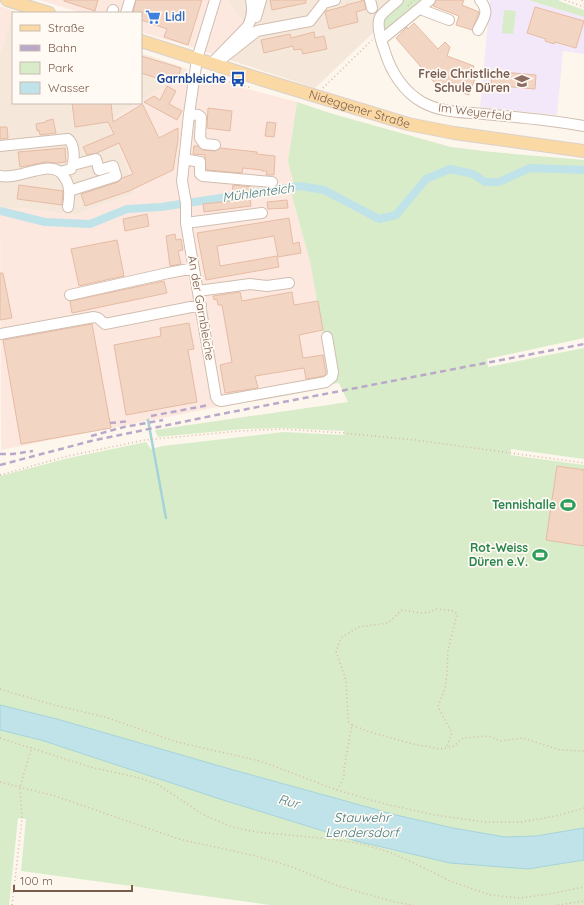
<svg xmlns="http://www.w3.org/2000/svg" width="584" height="905" font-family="Quicksand,sans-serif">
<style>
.residential{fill:#f5e8da}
.commercial{fill:#fde8e0}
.education{fill:#f3e8fa}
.green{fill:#d8ecc9}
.water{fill:#bfe3e8;stroke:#a5d3da}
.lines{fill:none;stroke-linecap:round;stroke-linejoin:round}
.stream{stroke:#a5d3da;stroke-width:2.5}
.canal{stroke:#bfe3e8;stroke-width:8}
.building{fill:#f3d5c3;stroke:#e6bba3}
.minor-casing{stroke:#d1beb0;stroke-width:12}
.major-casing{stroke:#dad1cd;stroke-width:14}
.path{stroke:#d9b8a5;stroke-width:1.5;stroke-dasharray:1 3;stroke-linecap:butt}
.minor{stroke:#fff;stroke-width:10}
.major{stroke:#fbd9a5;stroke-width:12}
.rail{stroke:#b9a8c9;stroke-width:2.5;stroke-dasharray:6 4;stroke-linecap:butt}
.labels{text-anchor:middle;stroke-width:3.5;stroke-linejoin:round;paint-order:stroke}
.shop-label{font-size:12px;font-weight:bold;fill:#366cbe;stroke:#fffaf3;text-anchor:start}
.education-label{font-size:12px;font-weight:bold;fill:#785e54;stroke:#fffaf3;text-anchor:end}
.transit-label{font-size:12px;font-weight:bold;fill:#164399;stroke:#fffaf3;text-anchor:end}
.street-label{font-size:12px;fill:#7a5c4d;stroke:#fffaf3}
.leisure-label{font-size:12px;font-weight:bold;fill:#27864d;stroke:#fffaf3;text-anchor:end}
.water-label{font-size:13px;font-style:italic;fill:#437c86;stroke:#fffaf3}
</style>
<rect width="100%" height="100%" fill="#fdf6ec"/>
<path class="residential" d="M227 0H394L373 20 374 32 315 88 227 59 245 25Z
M13 11 20 13H13V103H71L74 127 104 123 107 121 127 166 136 193 75 215 20 208H0V53Z
M141 53 187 69V73L141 101Z
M111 103H137L113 118Z"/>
<path class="commercial" d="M40 0H227L245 25 213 54 141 32V13H81Z
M0 6 13 11 0 53Z
M187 73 297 102 288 161 293 181 292 196 310 262 332 384 1 450 0 208H20L75 215 136 193 127 166 107 121 104 123 74 127 71 103H111L113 118 137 103H141V101Z"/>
<path class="education" d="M490 0H528L584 17V54L563 51 557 115 480 107Z"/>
<path class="green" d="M404 0H422L385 32 382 21Z
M528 0H559V1L584 10V17Z
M504 10 516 11 513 34 502 33Z
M297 102 333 114 451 147 492 152 584 160V338L487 359 488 367 584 348V459L511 449 510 455 584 465V828L536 836 505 837 453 828 396 815 230 769 57 719 0 705V476L69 458 146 442 151 449 163 446 284 432 344 435V431L283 428 243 429 158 437 155 430 348 402 339 383 332 384 310 262 292 196 293 181 288 161Z
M0 730 41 740 223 800 356 841 391 850 528 869 584 860V905H270L21 871 26 819 18 818 9 905H0Z"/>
<path class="water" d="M0 705 57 719 230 769 396 815 453 828 505 837 536 836 584 828V860L528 869 450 863 356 841 223 800 41 740 0 730Z"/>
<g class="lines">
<path class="stream" d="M148 420 166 518"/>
<path class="canal" d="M0 211 45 222 90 224 127 209 161 207 300 186 324 190 379 219 396 215 426 179 450 169 473 174 485 182H499L530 168 584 170"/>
</g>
<path class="building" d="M64 0H98L95 11 64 1Z
M136 0H202L188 45 164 37 167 29 141 20V13H133Z
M270 0H306V3L272 10Z
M361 0H364L366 9 356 12 358 22 329 29 325 12 326 11 346 6V5L362 1Z
M436 0H464L462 5 479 12 472 30 456 25 459 16 433 6Z
M535 7 584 21 576 48 555 42 554 44 545 41 546 39 527 33Z
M414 23 438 49 445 42 450 47 447 56 474 66 472 71 477 73 469 95 434 82 396 38 407 27 408 29Z
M314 32 315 38 324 36 327 49 303 54 301 49 294 50 293 46 264 53 261 40 290 34 291 38Z
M141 56 181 68 179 75 175 74 174 77 171 76 169 82 141 73Z
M492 71 536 75 535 89 491 85Z
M167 86 176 91 169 104 182 111 177 120 144 102 154 96 160 100Z
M72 103H111L113 122 141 105H143L159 138 178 128V140L173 170 129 191 85 206 81 194 118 182 122 178 133 174 119 143 97 153 87 155 83 147 114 134 108 122 75 127Z
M208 108 232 111 230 131 207 128Z
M53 119 56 133 40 135 39 130 37 131 36 124 46 122V121Z
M267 122 276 123 274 137 265 136Z
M0 127H7L8 138 0 139Z
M194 146H198L203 150 215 151 220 148 257 152V154L275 156 274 175H266L267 171H262V170L243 168 242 173 206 170 205 155 193 154Z
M65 148 66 162 57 163 46 162 20 167 18 152Z
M19 185 63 191 62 205 17 199Z
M233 185 253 187V188L249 189 251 206 204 212 203 204 231 201Z
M287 200 288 208 268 209 267 202Z
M147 214 149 226 125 231 123 219Z
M289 218 293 244 299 242 301 253 278 257 274 236 217 246 220 266 277 256 279 267 206 280 197 233Z
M175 234 176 240 181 239 183 250 178 251 181 264 170 266 166 236Z
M117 240 124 276 79 286 71 249Z
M0 273H3L12 318 0 320Z
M164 281 167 293 72 313 70 301Z
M240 292 242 301 292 292 294 305 318 301 323 330 299 335 303 358 323 355 326 374 324 376 306 379 304 368 255 376 258 388 225 393 220 365 232 362 222 305H218L217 299 214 300 213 296Z
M189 323 194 349 188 350 197 402 126 415 114 345 161 336 160 328Z
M92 324 111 428 21 444 3 340Z
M557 466 584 470V546L546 540Z"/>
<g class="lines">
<g class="minor-casing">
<path id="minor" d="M215 0 197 59 189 114 182 181 186 203V223L216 397 218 400 221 401 326 382 332 377 333 372 327 337
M370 0 372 8
M398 0C393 5 384 11 380 17 376 25 382 44 385 52 391 72 404 92 422 102 441 113 464 112 484 114 518 117 551 120 584 126
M420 9 449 20
M112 13 113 10
M126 13 130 0
M256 17 261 0
M478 30C484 18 490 12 480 0
M381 40 430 0
M224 57 257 31 310 21 324 3 335 0
M211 64 248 26C252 18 253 9 251 0
M189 114 198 115 201 117 200 138 204 144 215 145
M0 146 68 139C75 144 75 161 71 169L60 172C45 161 19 180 0 176
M184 159 200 162V174L203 176 272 182
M60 172C71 183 70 193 68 207
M69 191 116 176 113 166 99 170 96 159 73 165
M186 223 262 213
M198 291 250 284 267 286 289 283
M70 295 168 273 194 268
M0 334 94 317 98 318 105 324 201 305"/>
</g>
<g class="major-casing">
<g id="major">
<path d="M7 0 49 13"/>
<path id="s1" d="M141 41 260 79 408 124 454 133 584 151"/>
</g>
</g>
<path class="path" d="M565 0 584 7
M582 0 584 4
M408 6 414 0
M222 78 228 82 252 88
M323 88 372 40
M0 475 68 456 145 440 240 431 283 429 343 433 415 440 584 463
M0 689 54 705 105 717 177 742 260 761 337 790 385 804 435 815 485 822H521L556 816 584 808
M352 725 348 721 346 680 336 651 341 638 358 627 388 623 402 610 422 613 430 612 436 609 454 611 457 614 448 650 447 673 445 688 438 707 452 733 446 748
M0 738 90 767 136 777 157 784 204 815 232 827 256 832 330 839 362 844 389 852 412 862 450 881 490 895 520 898 550 894 584 887
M0 782 55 796 179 839 256 856 292 867 338 886 395 902 413 905
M337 790 344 777V768L352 725 370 732 413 744 440 749 454 746 463 738 489 736 500 741 523 738 560 750 584 751
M12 905 22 819 20 787 32 747
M558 905 584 901"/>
<use href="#minor" class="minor"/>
<use href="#major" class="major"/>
<path class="rail" d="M151 416 209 405
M110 423 130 421
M91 436 124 427 163 420
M0 454H13L33 451
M0 465 91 441 216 415 584 344"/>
</g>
<defs>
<g id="supermarket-bare" transform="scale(1.2)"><path d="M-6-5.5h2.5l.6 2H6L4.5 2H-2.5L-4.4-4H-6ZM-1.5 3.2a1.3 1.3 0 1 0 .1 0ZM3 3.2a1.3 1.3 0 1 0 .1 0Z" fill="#3f7fe0" stroke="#fffaf3" stroke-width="2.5" paint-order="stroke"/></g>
<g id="bus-bare" transform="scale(1.2)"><path d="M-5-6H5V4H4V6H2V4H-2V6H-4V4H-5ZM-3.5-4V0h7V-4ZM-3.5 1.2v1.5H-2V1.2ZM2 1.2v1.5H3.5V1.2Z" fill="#1a4fb4" stroke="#fffaf3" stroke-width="2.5" paint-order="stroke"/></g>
<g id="school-bare" transform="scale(1.2)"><path d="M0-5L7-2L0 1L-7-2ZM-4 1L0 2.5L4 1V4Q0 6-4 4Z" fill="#8d6e63" stroke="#fffaf3" stroke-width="2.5" paint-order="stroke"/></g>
<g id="stadium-bare" transform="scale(1.2)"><path d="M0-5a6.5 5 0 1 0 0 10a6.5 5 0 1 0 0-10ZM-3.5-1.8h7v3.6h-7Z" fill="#2e9e5b" stroke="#fffaf3" stroke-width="2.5" paint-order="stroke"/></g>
</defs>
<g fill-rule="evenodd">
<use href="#supermarket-bare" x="153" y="17"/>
<use href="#bus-bare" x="238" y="79"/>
<use href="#school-bare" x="522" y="81"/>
<use href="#stadium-bare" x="568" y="505"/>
<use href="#stadium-bare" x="540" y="555"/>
</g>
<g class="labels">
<g class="shop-label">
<text x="165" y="21">Lidl</text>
</g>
<g class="education-label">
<text x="510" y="78">Freie Christliche<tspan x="510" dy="14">Schule Düren</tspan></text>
</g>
<g class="transit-label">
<text x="226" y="83">Garnbleiche</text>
</g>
<g class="street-label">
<text dy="4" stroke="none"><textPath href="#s1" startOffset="229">Nideggener Straße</textPath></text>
<text transform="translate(475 112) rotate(7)" y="4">Im Weyerfeld</text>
<text transform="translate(201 308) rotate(80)" y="4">An der Garnbleiche</text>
</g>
<g class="leisure-label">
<text x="556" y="509">Tennishalle</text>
<text x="528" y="552">Rot-Weiss<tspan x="528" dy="14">Düren e.V.</tspan></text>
</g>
<g class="water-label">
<text transform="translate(258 192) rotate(-8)" y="5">Mühlenteich</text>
<text transform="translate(289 801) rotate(15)" y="5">Rur</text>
<text x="362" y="822">Stauwehr<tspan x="362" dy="15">Lendersdorf</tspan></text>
</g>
</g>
<rect x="12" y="12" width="130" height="92" fill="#fffaf3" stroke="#cabbb1"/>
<rect x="20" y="25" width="20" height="6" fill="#fbd9a5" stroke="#cabbb1"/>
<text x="48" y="32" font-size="12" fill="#7a5c4d">Straße</text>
<rect x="20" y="45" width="20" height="6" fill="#b9a8c9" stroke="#cabbb1"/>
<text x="48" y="52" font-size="12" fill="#7a5c4d">Bahn</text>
<rect x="20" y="62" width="20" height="12" fill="#d8ecc9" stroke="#cabbb1"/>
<text x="48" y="72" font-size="12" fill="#7a5c4d">Park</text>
<rect x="20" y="82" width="20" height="12" fill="#bfe3e8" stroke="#cabbb1"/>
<text x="48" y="92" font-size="12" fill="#7a5c4d">Wasser</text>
<path d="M14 885v6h118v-6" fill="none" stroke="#7a5c4d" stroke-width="2"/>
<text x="20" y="885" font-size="12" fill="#7a5c4d" stroke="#fffaf3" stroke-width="3" paint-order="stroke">100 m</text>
</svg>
